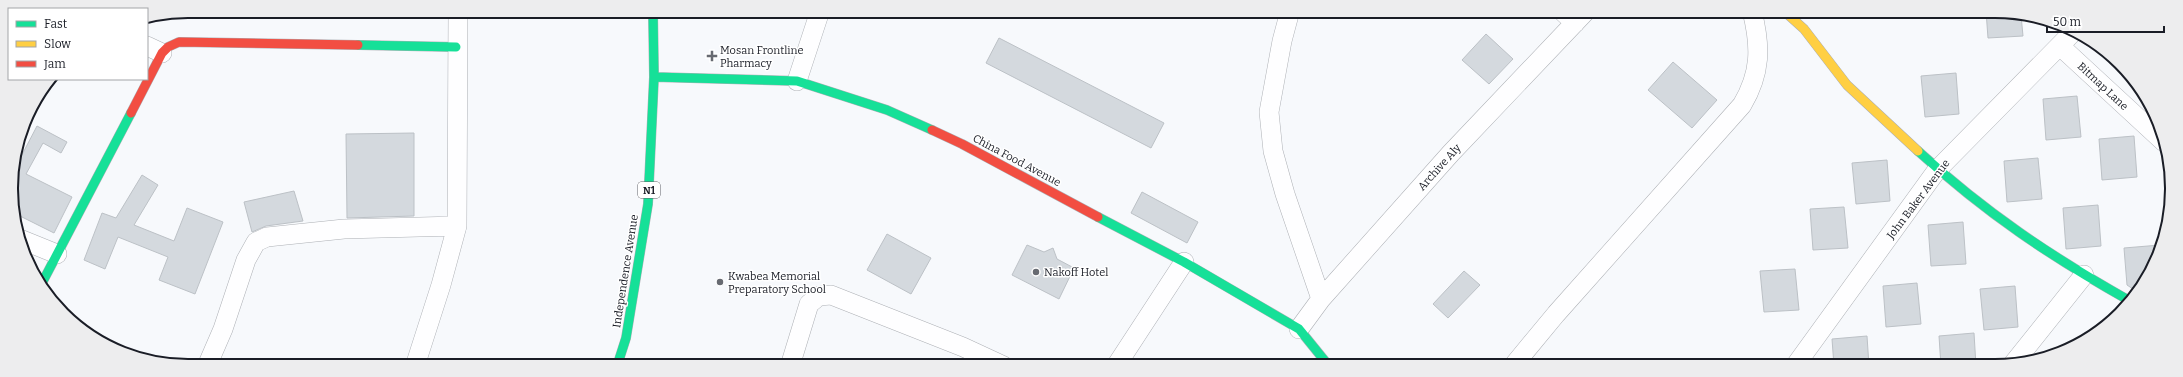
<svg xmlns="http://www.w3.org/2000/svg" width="2183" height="377" font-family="Bitter,serif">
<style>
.building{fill:#d4d9de;stroke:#bcc1c6}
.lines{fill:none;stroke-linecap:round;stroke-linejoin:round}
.street-casing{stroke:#adb0b5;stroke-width:20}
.fast-casing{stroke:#adb0b5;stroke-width:10}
.slow-casing{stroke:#adb0b5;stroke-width:10}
.jam-casing{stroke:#adb0b5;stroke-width:10}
.street{stroke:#fefeff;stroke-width:19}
.fast{stroke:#16e098;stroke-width:9}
.slow{stroke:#ffcf43;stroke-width:9}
.jam{stroke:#f24e42;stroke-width:9}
.poi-dot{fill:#676a71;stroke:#fff;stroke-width:1.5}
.labels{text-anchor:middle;stroke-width:3;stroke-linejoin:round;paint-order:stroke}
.shield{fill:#fff;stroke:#5f6167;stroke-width:1}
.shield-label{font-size:10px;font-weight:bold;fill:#1a1d26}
.poi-label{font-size:11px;fill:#1a1d26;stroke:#fff;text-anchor:start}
.street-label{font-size:11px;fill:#1a1d26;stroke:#fff}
.rim{fill:none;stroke:#1a1d26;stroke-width:2}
</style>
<rect width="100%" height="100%" fill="#f7f9fc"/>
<path class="building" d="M1986 11H2006L2021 15 2023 36 1988 38Z
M1486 34 1513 59 1489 84 1462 60Z
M999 38 1164 123 1151 148 986 63Z
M1673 62 1717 100 1692 128 1648 90Z
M1956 73 1959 114 1925 117 1921 76Z
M2077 96 2081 137 2046 140 2043 99Z
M37 126 67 142 61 153 43 143 26 174 72 197 54 233 16 214 12 174Z
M414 133V216L347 218 346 134Z
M2134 136 2137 177 2102 180 2099 139Z
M2038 158 2042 199 2007 202 2004 161Z
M1887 160 1890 201 1856 204 1852 163Z
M142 175 158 185 134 225 174 241 187 208 223 222 195 294 159 280 168 257 118 237 105 269 84 260 102 213 116 218Z
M294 191 303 221 266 226 252 232 244 202Z
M1142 192 1198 222 1187 243 1131 213Z
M2098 205 2101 246 2066 249 2063 208Z
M1844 207 1848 248 1813 250 1810 209Z
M1963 222 1966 264 1931 266 1928 225Z
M887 234 931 258 911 294 867 270Z
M1027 245 1044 252 1053 248 1057 259 1074 268 1059 299 1012 275Z
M2160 245 2154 267 2139 288 2133 289 2127 285 2124 248Z
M1795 269 1799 310 1764 312 1760 271Z
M1464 271 1480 285 1448 318 1433 304Z
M1917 283 1921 324 1886 327 1883 286Z
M2015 286 2018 327 1984 330 1980 289Z
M1974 333 1976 366H1941L1939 336Z
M1867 336 1869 366H1834L1832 339Z"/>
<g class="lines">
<g class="street-casing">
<path id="street" d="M1290 11 1282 41 1269 112 1273 151 1285 194 1321 299
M1562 11 1575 23
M147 46 162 53
M2060 46 2164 142
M797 81 820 11
M20 239 57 254
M1299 329 1321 299 1451 153 1586 11
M2013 364 2084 275
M207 366 223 329 246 260 256 242 267 237 344 229 457 226
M415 366 441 285 457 226 458 11
M790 366 809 304 819 296 831 295 963 347 1004 366
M1116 366 1184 262
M1513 366 1556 314 1742 105C1761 73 1761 47 1752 11
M1795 366 1937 170 2075 30"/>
</g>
<g class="fast-casing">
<path id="fast" d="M358 45 456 47
M654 77 797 81 887 110 932 130
M1918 151C1986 213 2050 256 2130 301
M1098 217 1184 262 1299 329 1329 366
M42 283 131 113
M617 366 626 338 648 204 654 77 653 11"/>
</g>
<g class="slow-casing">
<path id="slow" d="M1784 11 1804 29 1847 85 1918 151"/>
</g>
<g class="jam-casing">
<path id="jam" d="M131 113 162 53 168 47 179 42 358 45
M932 130 962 144 1098 217"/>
</g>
<use href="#street" class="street"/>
<use href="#fast" class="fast"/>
<use href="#slow" class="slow"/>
<use href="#jam" class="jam"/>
</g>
<g class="poi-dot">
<path d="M710 50h4v4h4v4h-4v4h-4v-4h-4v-4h4z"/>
<circle cx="1036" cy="272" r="4"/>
<circle cx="720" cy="282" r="4"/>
</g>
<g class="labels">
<rect class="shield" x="638" y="182" width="22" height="16" rx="3"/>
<g class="shield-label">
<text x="649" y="194">N1</text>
</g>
<g class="poi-label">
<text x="720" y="54">Mosan Frontline<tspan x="720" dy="13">Pharmacy</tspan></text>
<text x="1044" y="276">Nakoff Hotel</text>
<text x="728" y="280">Kwabea Memorial<tspan x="728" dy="13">Preparatory School</tspan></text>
</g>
<g class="street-label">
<text transform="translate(2103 86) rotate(43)" y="4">Bitmap Lane</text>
<text transform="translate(1017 160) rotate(28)" y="4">China Food Avenue</text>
<text transform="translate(1439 167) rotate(-48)" y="4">Archive Aly</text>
<text transform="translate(1918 199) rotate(-53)" y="4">John Baker Avenue</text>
<text transform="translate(625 271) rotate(-81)" y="4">Independence Avenue</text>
</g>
</g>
<path d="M0 0H2183V377H0ZM188 18H1995A170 170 0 0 1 2165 188V189A170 170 0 0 1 1995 359H188A170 170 0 0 1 18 189V188A170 170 0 0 1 188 18Z" fill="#ededee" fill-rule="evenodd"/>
<path class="rim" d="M188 18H1995A170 170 0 0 1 2165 188V189A170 170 0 0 1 1995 359H188A170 170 0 0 1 18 189V188A170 170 0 0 1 188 18Z"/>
<rect x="8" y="8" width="140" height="72" fill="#ffffff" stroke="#a3a5a8"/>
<rect x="16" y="21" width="20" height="6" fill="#16e098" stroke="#a3a5a8"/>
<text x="44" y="28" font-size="12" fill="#1a1d26">Fast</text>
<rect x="16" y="41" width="20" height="6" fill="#ffcf43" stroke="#a3a5a8"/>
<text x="44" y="48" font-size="12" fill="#1a1d26">Slow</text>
<rect x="16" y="61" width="20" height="6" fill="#f24e42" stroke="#a3a5a8"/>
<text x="44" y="68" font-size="12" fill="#1a1d26">Jam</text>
<path d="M2047 26v6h117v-6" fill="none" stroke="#1a1d26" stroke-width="2"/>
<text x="2053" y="26" font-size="12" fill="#1a1d26" stroke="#ffffff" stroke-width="3" paint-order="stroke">50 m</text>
</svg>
